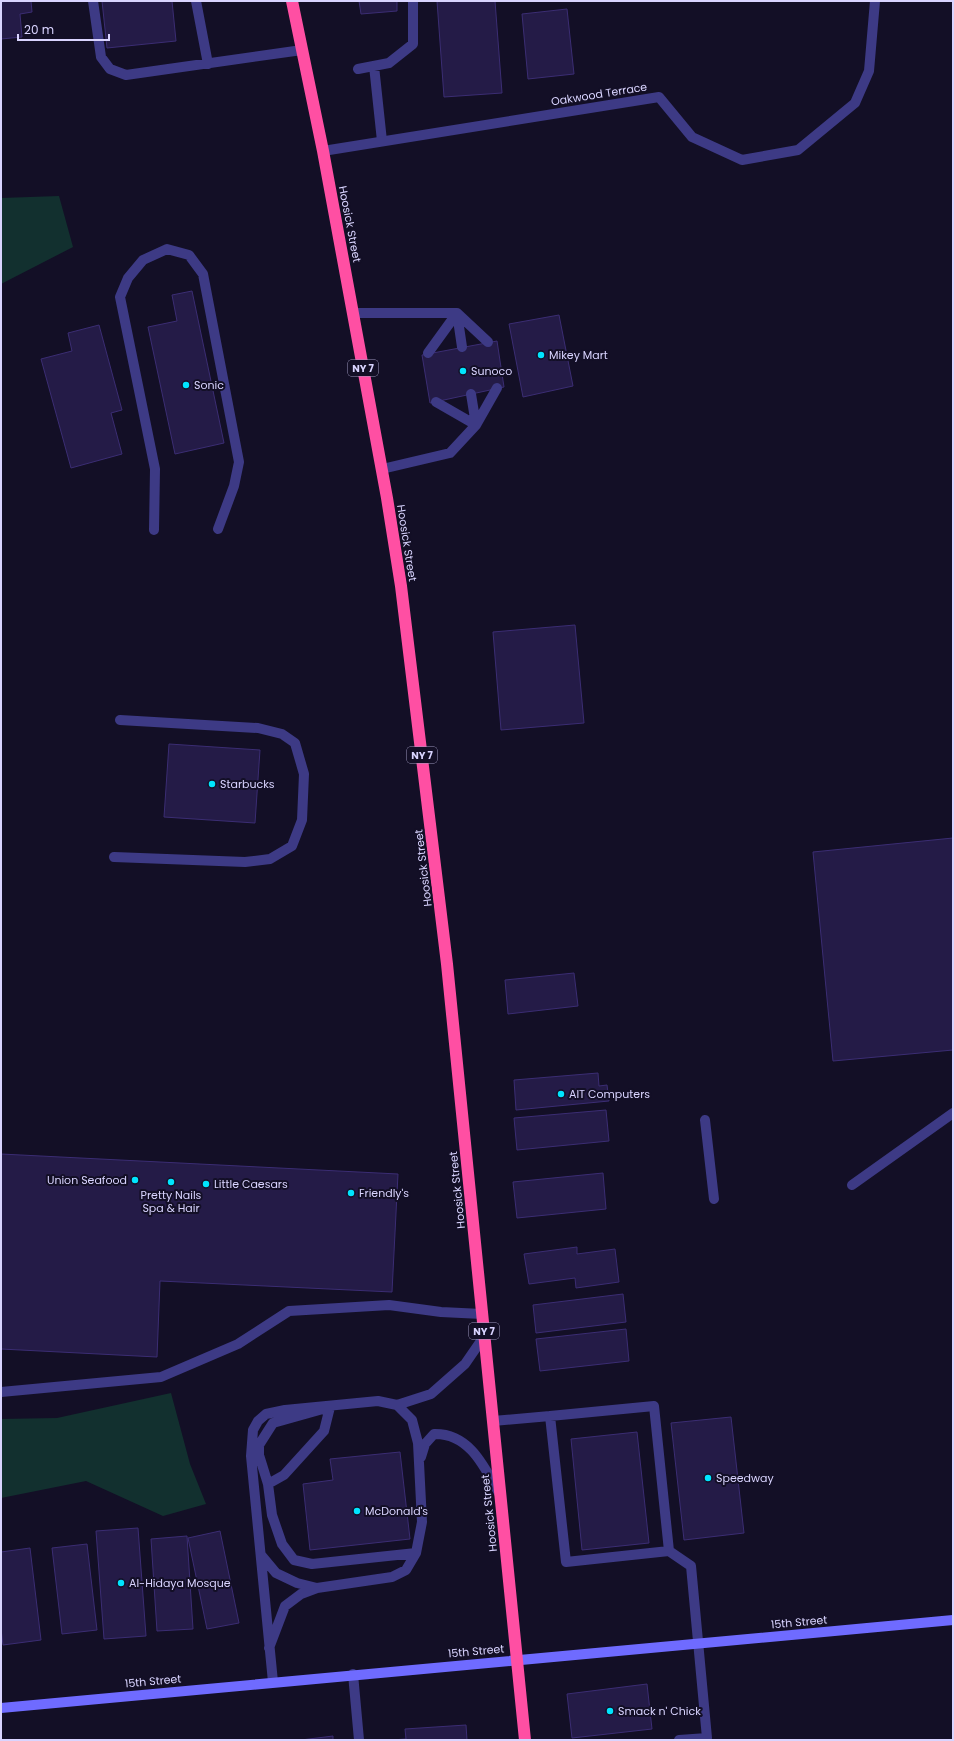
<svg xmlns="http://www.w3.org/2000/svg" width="954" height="1741" font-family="Poppins,sans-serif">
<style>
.green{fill:#12302f}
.building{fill:#241b47;stroke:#3b2d73}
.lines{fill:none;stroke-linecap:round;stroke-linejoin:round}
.lane{stroke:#3d3a85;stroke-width:10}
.street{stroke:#3d3a85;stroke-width:10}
.secondary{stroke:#6f6bff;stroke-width:10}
.highway{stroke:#ff4fa3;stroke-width:12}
.poi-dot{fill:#00e5ff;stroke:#130f26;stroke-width:1.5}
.labels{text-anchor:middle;stroke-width:4;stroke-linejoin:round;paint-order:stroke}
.shield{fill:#130f26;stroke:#9e99be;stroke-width:1}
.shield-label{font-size:10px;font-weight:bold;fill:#d9d4ff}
.street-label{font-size:11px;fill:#d9d4ff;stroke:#130f26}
.poi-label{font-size:11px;fill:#d9d4ff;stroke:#130f26;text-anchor:start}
</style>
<rect width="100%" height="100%" fill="#130f26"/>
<path class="green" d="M59 196 73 247 1 284V198Z
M171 1393 190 1464 206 1504 163 1516 86 1481 1 1498V1419L57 1418Z"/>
<path class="building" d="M1 1H31L32 12 20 14 22 37 1 39Z
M102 1H172L176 41 107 48Z
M359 1H397V11L361 14Z
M437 1H495L502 93 444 97Z
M567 9 574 74 528 79 522 14Z
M192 291 224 443 175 454 148 327 177 321 172 295Z
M559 315 573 386 523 397 509 324Z
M99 325 122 410 111 413 122 454 71 468 41 359 72 351 68 333Z
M497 341 504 387 430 403 422 355Z
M575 625 584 723 501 730 493 632Z
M169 744 260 750 255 823 164 817Z
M953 838V1050L833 1061 813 852Z
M574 973 578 1006 508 1014 505 980Z
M598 1073 599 1086 607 1085 609 1101 516 1110 514 1080Z
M606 1110 609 1141 517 1150 514 1118Z
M1 1154 398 1174 392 1292 160 1281 157 1357 1 1349Z
M603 1173 606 1209 517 1218 513 1182Z
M577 1247V1254L615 1249 619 1282 576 1288 575 1278 529 1284 524 1254Z
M623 1294 626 1322 536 1333 533 1305Z
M626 1329 629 1361 540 1371 536 1339Z
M731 1417 744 1533 684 1540 671 1423Z
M637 1432 649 1543 582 1550 571 1439Z
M400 1452 410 1539 310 1550 303 1484 333 1480 330 1459Z
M138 1528 146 1636 104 1639 96 1531Z
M220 1531 239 1623 207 1629 188 1538Z
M187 1536 193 1629 157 1631 151 1539Z
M87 1544 97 1630 62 1634 52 1548Z
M30 1548 41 1640 3 1645 1 1629V1552Z
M647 1684 652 1729 572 1738 567 1694Z
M466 1725 467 1740H391L406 1739 405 1729Z
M333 1736V1740H301Z"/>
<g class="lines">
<path class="lane" d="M93 1 101 57 110 69 126 75 302 50
M196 1 208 64
M374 66 382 141
M358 69 389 63 413 44V1
M353 313H457L488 342
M457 313 462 347
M428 353 457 313
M471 394 476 425
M436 402 476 425
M382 469 450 453 476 425 497 388
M154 530 155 469 120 297 128 278 143 260 167 249 189 255 203 274 239 462 234 486 218 529
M114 857 245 862 270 859 292 846 302 820 304 774 295 743 282 734 258 728 120 720
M705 1120 714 1199
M852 1185 953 1113
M1 1392 161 1377 238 1344 289 1311 389 1305 441 1312 482 1314
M397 1405 431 1394 465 1364 485 1335
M654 1406 669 1551 566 1562 550 1416Z
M493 1421 550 1416
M421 1457 425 1444 434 1434C469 1433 484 1466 499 1493
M268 1484 284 1475 324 1431 330 1407 273 1423 259 1445V1455L268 1484 272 1515 282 1544 294 1560 312 1564 416 1553
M669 1551 691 1566 707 1738 679 1740
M261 1555 276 1573 297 1583 317 1588
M269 1648 285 1606 301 1594 317 1588 392 1577 406 1570 416 1553 422 1522 418 1443 412 1420 397 1405 378 1401 285 1410 266 1414 258 1421 253 1430 251 1456 273 1682
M353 1674 359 1740"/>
<path class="street" d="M323 151 659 97 692 137 742 160 798 150 855 103 869 71 875 1"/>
<path class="secondary" d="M1 1708 953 1620"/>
<path class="highway" d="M292 1 323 151 387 498 401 586 447 964 525 1740"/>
</g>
<g class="poi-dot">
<circle cx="541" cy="355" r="4"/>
<circle cx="463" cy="371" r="4"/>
<circle cx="186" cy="385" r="4"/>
<circle cx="212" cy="784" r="4"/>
<circle cx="561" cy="1094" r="4"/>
<circle cx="135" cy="1180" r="4"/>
<circle cx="171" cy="1182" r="4"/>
<circle cx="206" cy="1184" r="4"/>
<circle cx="351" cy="1193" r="4"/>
<circle cx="708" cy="1478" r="4"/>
<circle cx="357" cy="1511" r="4"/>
<circle cx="121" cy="1583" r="4"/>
<circle cx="610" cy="1711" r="4"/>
</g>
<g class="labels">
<g class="shield">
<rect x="348" y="360" width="30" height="16" rx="3"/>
<rect x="407" y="747" width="30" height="16" rx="3"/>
<rect x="469" y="1323" width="30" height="16" rx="3"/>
</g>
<g class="shield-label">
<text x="363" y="372">NY 7</text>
<text x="422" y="759">NY 7</text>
<text x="484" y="1335">NY 7</text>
</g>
<g class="street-label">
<text transform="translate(599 94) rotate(-9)" y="4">Oakwood Terrace</text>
<text transform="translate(350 224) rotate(79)" y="4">Hoosick Street</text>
<text transform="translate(407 543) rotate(81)" y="4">Hoosick Street</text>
<text transform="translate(423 868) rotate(-97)" y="4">Hoosick Street</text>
<text transform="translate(457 1190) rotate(-96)" y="4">Hoosick Street</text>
<text transform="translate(489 1513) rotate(-96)" y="4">Hoosick Street</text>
<text transform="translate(799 1622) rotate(-5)" y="4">15th Street</text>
<text transform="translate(476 1651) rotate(-5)" y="4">15th Street</text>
<text transform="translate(153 1681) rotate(-5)" y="4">15th Street</text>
</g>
<g class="poi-label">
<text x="549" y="359">Mikey Mart</text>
<text x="471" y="375">Sunoco</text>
<text x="194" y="389">Sonic</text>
<text x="220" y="788">Starbucks</text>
<text x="569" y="1098">AIT Computers</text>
<text x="127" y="1184" text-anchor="end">Union Seafood</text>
<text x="214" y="1188">Little Caesars</text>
<text x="359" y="1197">Friendly's</text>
<text x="171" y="1199" text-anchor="middle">Pretty Nails<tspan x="171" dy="13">Spa &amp; Hair</tspan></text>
<text x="716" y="1482">Speedway</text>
<text x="365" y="1515">McDonald's</text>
<text x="129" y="1587">Al-Hidaya Mosque</text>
<text x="618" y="1715">Smack n' Chick</text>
</g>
</g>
<rect width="954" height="1741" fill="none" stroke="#d9d4ff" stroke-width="4"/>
<path d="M18 34v6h91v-6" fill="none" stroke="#d9d4ff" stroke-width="2"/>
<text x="24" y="34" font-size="12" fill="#d9d4ff" stroke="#130f26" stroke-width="3" paint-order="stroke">20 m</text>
</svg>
